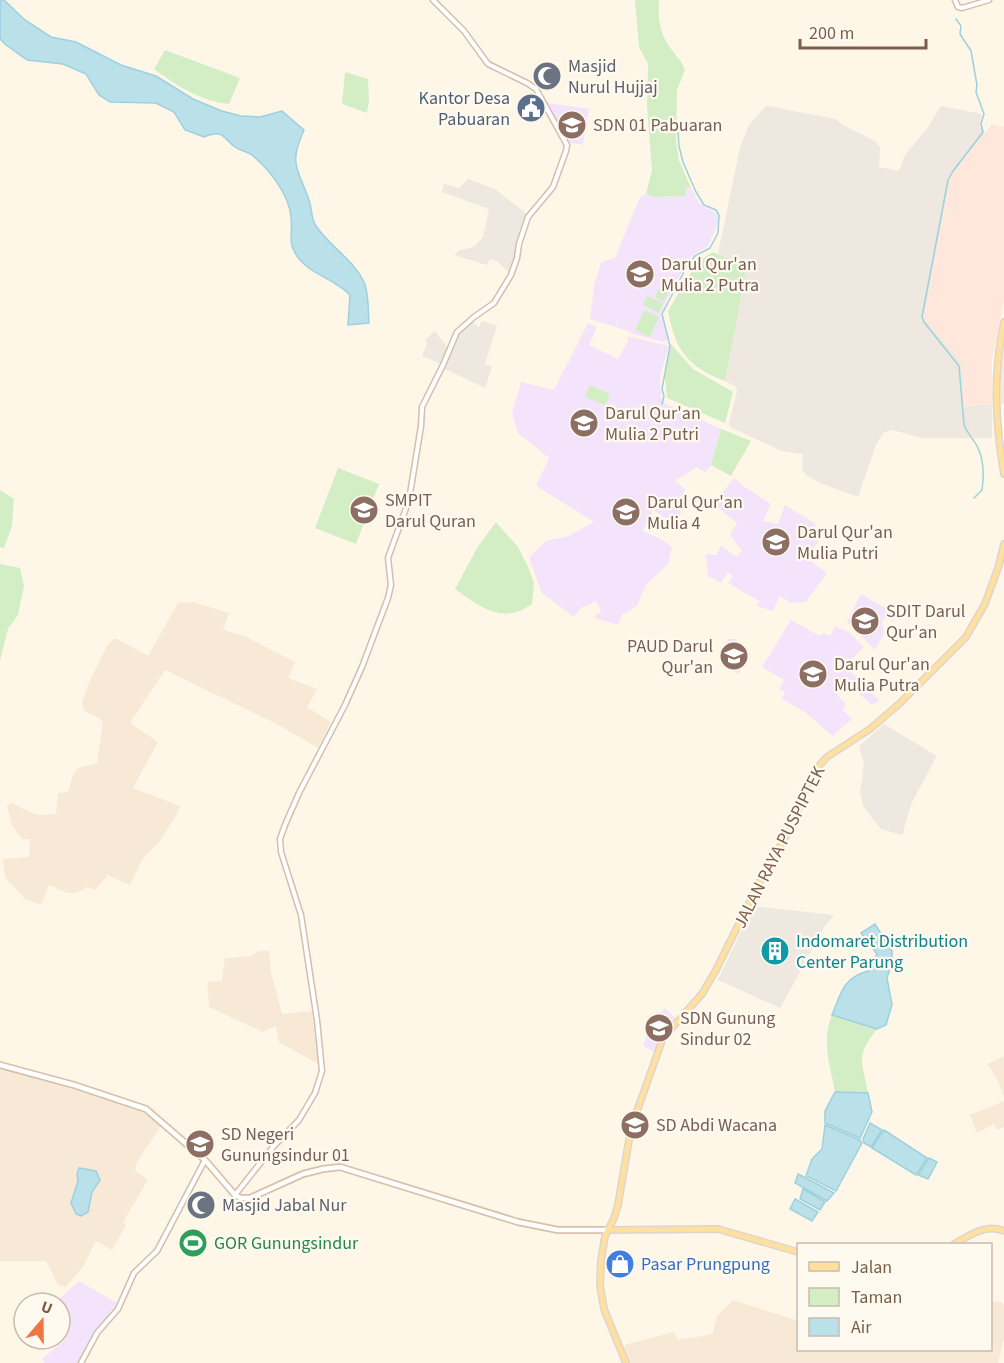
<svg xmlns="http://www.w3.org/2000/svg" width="1004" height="1363" font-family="'Source Sans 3',sans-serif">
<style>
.residential{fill:#f7e9d5}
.commercial{fill:#ffe8db}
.industrial{fill:#efe8e1}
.education{fill:#f4e4fb}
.green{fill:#d3eec4}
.water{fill:#bae1ea;stroke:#9fd0dd;stroke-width:1.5}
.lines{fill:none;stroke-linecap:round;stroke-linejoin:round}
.stream{stroke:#9fd0dd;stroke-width:1.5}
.tertiary-casing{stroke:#d2bfac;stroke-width:7}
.secondary-casing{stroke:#d8c1ab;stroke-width:8}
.primary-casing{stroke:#ddd5d0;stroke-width:8}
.tertiary{stroke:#fff;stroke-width:4}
.secondary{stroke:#fff;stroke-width:4.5}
.primary{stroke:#ffe09e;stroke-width:5}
.labels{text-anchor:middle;stroke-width:4.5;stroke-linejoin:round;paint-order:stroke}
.worship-label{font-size:18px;fill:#5b616d;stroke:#fffaf0;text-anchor:start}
.service-label{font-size:18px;fill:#4e5e75;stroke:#fffaf0;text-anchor:end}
.education-label{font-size:18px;fill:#785e54;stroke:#fffaf0;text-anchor:start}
.street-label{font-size:18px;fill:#7b5d49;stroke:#fffaf0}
.culture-label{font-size:18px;fill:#0d838f;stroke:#fffaf0;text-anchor:start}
.leisure-label{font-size:18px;fill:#27864d;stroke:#fffaf0;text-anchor:start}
.shop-label{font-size:18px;fill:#366cbe;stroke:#fffaf0;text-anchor:start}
</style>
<rect width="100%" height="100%" fill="#fef7e8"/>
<path class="residential" d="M1004 345V404L1001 403 1000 374Z
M193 602 229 613 223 630 244 636 295 662 288 678 317 689 307 707 331 722 318 748 277 724 165 670 130 723 158 742 133 788 180 806 176 816 159 842 143 858 130 885 108 875 95 890 87 887 77 893H67L49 885 42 903 38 904 25 899 5 877 3 859 29 857 30 839H22L12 825 7 806 13 803 27 811 39 815 56 814 58 793 68 792 73 775 78 768 97 763 103 723 99 718 84 711 82 704 87 687 107 646 115 638 148 656 178 603Z
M259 951H269L271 972 282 1014 312 1011 318 1064 279 1042 276 1026 263 1032 209 1007 207 982 222 981 225 958 251 956Z
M1004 1056V1096L997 1079 987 1064Z
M0 1070 53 1082 130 1106 150 1116 161 1126 137 1162 135 1170 148 1180 123 1222 126 1225 112 1250 96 1241 84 1265 66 1287 58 1285 46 1261H0Z
M1004 1101V1127L997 1130 994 1124 977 1133 970 1115Z
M733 1300 798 1321V1350H990L991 1301 1002 1302 1004 1306V1339L998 1363H629L624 1345 674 1332 678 1340 708 1335 713 1333 717 1316Z"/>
<path class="commercial" d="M992 124 1004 127V300L992 360V404L963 406V365L928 324 924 316 951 176Z"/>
<path class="industrial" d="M768 106 836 119 843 125 875 141 880 148 879 167 899 171 905 155 926 130 941 106 982 114 980 126 985 133 951 176 924 316 928 324 963 365V406L992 404V438H921L893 430 884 432 876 445 858 497 820 483 806 475 802 469 803 454 782 451 730 427 729 422 737 391 736 387 725 381 747 266 718 254 740 147 749 125 765 107Z
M468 179 495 189 527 214 517 240 514 262 509 273 498 262 490 259 487 265 454 255 460 250 474 247 483 237 489 209 442 192 444 184 459 188Z
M471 321 479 327 482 321 497 326 485 364 492 367 485 388 445 369 460 332Z
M435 331 448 348 441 364 422 356 427 344 425 340Z
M884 724 937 756 912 802 902 835 881 829 863 806 860 792 864 765 859 746Z
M753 906 834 915 825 926 780 1008 718 980Z"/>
<path class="education" d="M548 103 589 109 583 145 566 142Z
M686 187 691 188 699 203 721 216 708 246 695 254 687 262 666 302 661 315 669 339 663 342 633 334 628 331 590 319 594 286 601 262 615 258 640 197 646 194 656 197 685 196Z
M588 323 597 327 589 345 618 359 628 341 627 336 669 346 660 377 661 396 664 403 721 429 711 465 705 473 697 467 675 481 685 489 678 505 681 514 673 523 653 510 643 531 663 540 672 547 668 564 646 585 637 606 622 615 618 625 595 618V615L601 612 596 601 581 608 574 617 542 593 529 558 546 541 569 536 594 522 536 486 549 458 518 433 512 413 521 382 554 390Z
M734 478 745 487 771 504 763 521 778 524 785 505 816 524 811 535 819 540 808 559 827 573 806 602 790 603 780 596 773 611 757 606 759 601 728 583 733 576 728 572 721 583 708 576 706 554 716 555 721 546 737 557 742 550 736 544 730 534 737 523 717 507 721 494Z
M861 594 889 610 891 614 882 620 884 634 875 650 847 622Z
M791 620 820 636 823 633 830 636 835 626 850 633 864 647 854 657 843 664 879 700 872 705 845 682 834 691 846 704 843 710 852 719 832 736 805 712 782 699 785 692 779 689 784 680 762 667Z
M728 639H737L735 646 748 648 739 674 721 665Z
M665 1008 676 1019 663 1032 655 1052 643 1046 652 1023Z
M79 1281 117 1303 98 1329 81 1363H45L42 1359 67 1338 60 1328V1303H54Z"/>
<path class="green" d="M635 0H659C658 17 659 31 669 46 675 55 682 61 685 70L677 90 676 140 679 161 691 188 686 187 685 196 656 197 646 194 652 170 647 107 648 64 639 47Z
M165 50 240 78 229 104C200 101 177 86 154 69Z
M345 72 368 79 369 100 367 113 342 104Z
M713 252 747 266 725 381C687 367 675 349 668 311L697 262Z
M662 284 670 288 664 302 655 297Z
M647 296 663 303 659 313 643 305Z
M644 310 659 317 650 337 635 330Z
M671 344 693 369 733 392 725 423 667 398 665 376Z
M590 385 610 394 605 405 585 397Z
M721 429 751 441 731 476 711 465Z
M338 468 379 484 356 544 315 528Z
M0 490 14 499 12 526 4 548 0 547Z
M496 522 518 547 528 567 534 583 532 604C502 625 480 607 455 589L477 548Z
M0 564 20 568 24 586 18 615 8 629 0 661Z
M832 1015 877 1029C855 1057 862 1060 868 1093L835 1092C830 1064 821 1042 832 1015Z"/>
<path class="water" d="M0 0H4L25 20 51 37 76 42 121 65 156 76 193 99 222 111 241 116 260 117 282 111 304 130C288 165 298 168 309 200 312 208 311 219 316 226 330 247 353 259 364 282 369 293 368 311 369 323L348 325 350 295C334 278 307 274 295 253 288 242 293 229 291 217 289 194 269 169 252 155 247 151 240 151 235 147 222 137 224 129 204 137L185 130 174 112 156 103 110 102 99 95 86 74 63 64 27 60 6 45 0 39Z
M875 924 892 951V963L887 978 892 1005 886 1025 877 1029 832 1015C841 993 843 978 868 971L877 954 861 933Z
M835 1092 868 1093 872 1112 860 1138 825 1123V1111Z
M870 1123 882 1130 871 1147 864 1143 863 1139Z
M825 1125 860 1140 862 1143 836 1191 806 1176 812 1159 822 1149Z
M884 1130 927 1158 916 1175 872 1148Z
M929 1158 937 1162 928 1179 918 1175Z
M79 1168 96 1171 100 1180 92 1192 88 1212 81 1216 76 1214 71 1203 78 1181 77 1174Z
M798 1174 834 1193 827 1201 795 1183Z
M803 1189 825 1202 820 1210 800 1199Z
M795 1199 818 1212 812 1221 790 1209Z"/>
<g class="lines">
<path class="stream" d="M956 19 961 26 960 34 971 51 977 85 976 92 984 114 981 124 983 132 953 171 948 180 922 317 924 322 959 366 964 425C968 434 973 439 977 446 984 459 984 476 982 490L974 498
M662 404 664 396 662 389 670 346 662 314 687 266 695 256 710 248 718 233 719 215 716 210 704 205 696 192 683 162 679 146 678 132"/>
<g class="tertiary-casing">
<path id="tertiary" d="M955 0 958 7 962 8 989 0
M235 1195 273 1147 299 1120 315 1093 322 1071 317 1020 301 915 281 852 280 839 285 825 299 793 345 705 362 667 388 598 391 585 388 558 409 500 421 426 422 407 443 365 457 332 474 317 494 303 511 275 517 258 519 244 528 217 553 187 566 151 567 145 536 89 527 83 488 64 464 31 433 0
M81 1363 97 1333 118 1309 134 1273 157 1251 205 1160"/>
</g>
<g class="secondary-casing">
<path id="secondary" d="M0 1065 74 1085 146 1109 205 1160 235 1195 240 1198H250L303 1174 323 1169 340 1167 518 1222 558 1230H608"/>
</g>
<g class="primary-casing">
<path id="primary" d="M1004 322C993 374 995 421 1004 474
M608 1230 718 1229 798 1252
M954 1244C969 1236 986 1223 1004 1231
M626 1363 604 1309 600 1285 601 1261 605 1236 614 1218 618 1205 631 1128 663 1038 702 994 716 970 763 875 793 824 808 783 816 769 827 757 870 729 898 705 966 637 985 604 999 565 1004 544"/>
</g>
<use href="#tertiary" class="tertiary"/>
<use href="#secondary" class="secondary"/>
<use href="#primary" class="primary"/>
</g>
<defs>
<g id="mosque-disc" transform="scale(1.5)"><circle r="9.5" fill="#6b7280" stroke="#fffaf0"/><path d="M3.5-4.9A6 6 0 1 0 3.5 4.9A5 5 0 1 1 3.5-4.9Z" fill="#fff"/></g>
<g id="civic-disc" transform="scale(1.5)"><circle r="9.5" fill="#5c6f8a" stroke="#fffaf0"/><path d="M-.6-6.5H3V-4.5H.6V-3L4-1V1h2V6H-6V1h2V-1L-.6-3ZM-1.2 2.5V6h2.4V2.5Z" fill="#fff"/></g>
<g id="school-disc" transform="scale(1.5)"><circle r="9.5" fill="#8d6e63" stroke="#fffaf0"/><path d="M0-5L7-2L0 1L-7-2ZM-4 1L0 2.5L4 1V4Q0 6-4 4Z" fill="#fff"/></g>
<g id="building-disc" transform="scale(1.5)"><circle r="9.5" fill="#0f9aa8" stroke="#fffaf0"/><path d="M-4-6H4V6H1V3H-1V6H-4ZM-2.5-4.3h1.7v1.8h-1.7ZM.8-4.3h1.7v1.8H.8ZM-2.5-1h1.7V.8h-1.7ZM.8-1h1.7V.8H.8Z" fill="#fff"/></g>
<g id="stadium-disc" transform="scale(1.5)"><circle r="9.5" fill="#2e9e5b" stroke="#fffaf0"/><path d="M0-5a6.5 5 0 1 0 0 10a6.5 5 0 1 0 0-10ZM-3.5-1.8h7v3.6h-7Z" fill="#fff"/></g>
<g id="shop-disc" transform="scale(1.5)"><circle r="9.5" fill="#3f7fe0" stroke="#fffaf0"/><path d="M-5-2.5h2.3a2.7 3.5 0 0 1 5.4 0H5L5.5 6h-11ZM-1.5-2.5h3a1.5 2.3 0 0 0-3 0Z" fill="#fff"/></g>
</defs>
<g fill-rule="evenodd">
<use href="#mosque-disc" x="547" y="76"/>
<use href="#civic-disc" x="531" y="108"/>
<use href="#school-disc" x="572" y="125"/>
<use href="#school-disc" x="640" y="274"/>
<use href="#school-disc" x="584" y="423"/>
<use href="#school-disc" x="364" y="510"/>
<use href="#school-disc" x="626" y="512"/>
<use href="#school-disc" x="776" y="542"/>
<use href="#school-disc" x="865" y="621"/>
<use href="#school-disc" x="734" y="656"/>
<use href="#school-disc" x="813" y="674"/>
<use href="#building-disc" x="775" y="951"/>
<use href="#school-disc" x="659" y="1028"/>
<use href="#school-disc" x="635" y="1125"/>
<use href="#school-disc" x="200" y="1144"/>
<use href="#mosque-disc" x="201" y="1205"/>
<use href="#stadium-disc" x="193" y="1243"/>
<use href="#shop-disc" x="620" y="1264"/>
</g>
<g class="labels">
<g class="worship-label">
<text x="568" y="72">Masjid<tspan x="568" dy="21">Nurul Hujjaj</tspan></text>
<text x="222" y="1211">Masjid Jabal Nur</text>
</g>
<g class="service-label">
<text x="510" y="104">Kantor Desa<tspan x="510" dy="21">Pabuaran</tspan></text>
</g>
<g class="education-label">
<text x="593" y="131">SDN 01 Pabuaran</text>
<text x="661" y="270">Darul Qur'an<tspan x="661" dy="21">Mulia 2 Putra</tspan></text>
<text x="605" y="419">Darul Qur'an<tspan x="605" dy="21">Mulia 2 Putri</tspan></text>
<text x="385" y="506">SMPIT<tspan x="385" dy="21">Darul Quran</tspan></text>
<text x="647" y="508">Darul Qur'an<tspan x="647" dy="21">Mulia 4</tspan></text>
<text x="797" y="538">Darul Qur'an<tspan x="797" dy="21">Mulia Putri</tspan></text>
<text x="886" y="617">SDIT Darul<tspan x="886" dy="21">Qur'an</tspan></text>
<text x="713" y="652" text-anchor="end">PAUD Darul<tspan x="713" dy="21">Qur'an</tspan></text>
<text x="834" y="670">Darul Qur'an<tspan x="834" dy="21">Mulia Putra</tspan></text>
<text x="680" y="1024">SDN Gunung<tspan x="680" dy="21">Sindur 02</tspan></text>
<text x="656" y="1131">SD Abdi Wacana</text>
<text x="221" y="1140">SD Negeri<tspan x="221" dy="21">Gunungsindur 01</tspan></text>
</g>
<g class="street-label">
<text transform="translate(779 847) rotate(-63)" y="6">JALAN RAYA PUSPIPTEK</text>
</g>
<g class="culture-label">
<text x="796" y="947">Indomaret Distribution<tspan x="796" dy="21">Center Parung</tspan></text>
</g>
<g class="leisure-label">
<text x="214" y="1249">GOR Gunungsindur</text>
</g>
<g class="shop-label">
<text x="641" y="1270">Pasar Prungpung</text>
</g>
</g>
<rect x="797" y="1243" width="195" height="108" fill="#fffaf0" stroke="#cabbad" stroke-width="1.5"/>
<rect x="809" y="1262" width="30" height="9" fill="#ffe09e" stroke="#cabbad" stroke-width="1.5"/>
<text x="851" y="1273" font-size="18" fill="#7b5d49">Jalan</text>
<rect x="809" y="1288" width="30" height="18" fill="#d3eec4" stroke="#cabbad" stroke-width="1.5"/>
<text x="851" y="1303" font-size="18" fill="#7b5d49">Taman</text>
<rect x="809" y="1318" width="30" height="18" fill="#bae1ea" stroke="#cabbad" stroke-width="1.5"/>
<text x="851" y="1333" font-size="18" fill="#7b5d49">Air</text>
<g transform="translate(42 1321) rotate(20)"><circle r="28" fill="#fffaf0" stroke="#cabbad" stroke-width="1.5"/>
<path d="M0-4.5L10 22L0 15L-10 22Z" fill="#f27343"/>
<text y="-9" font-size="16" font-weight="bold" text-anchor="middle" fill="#7b5d49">U</text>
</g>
<path d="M800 39v9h126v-9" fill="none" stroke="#7b5d49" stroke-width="3"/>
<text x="809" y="39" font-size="18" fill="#7b5d49" stroke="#fffaf0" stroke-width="4.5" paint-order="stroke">200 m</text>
</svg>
